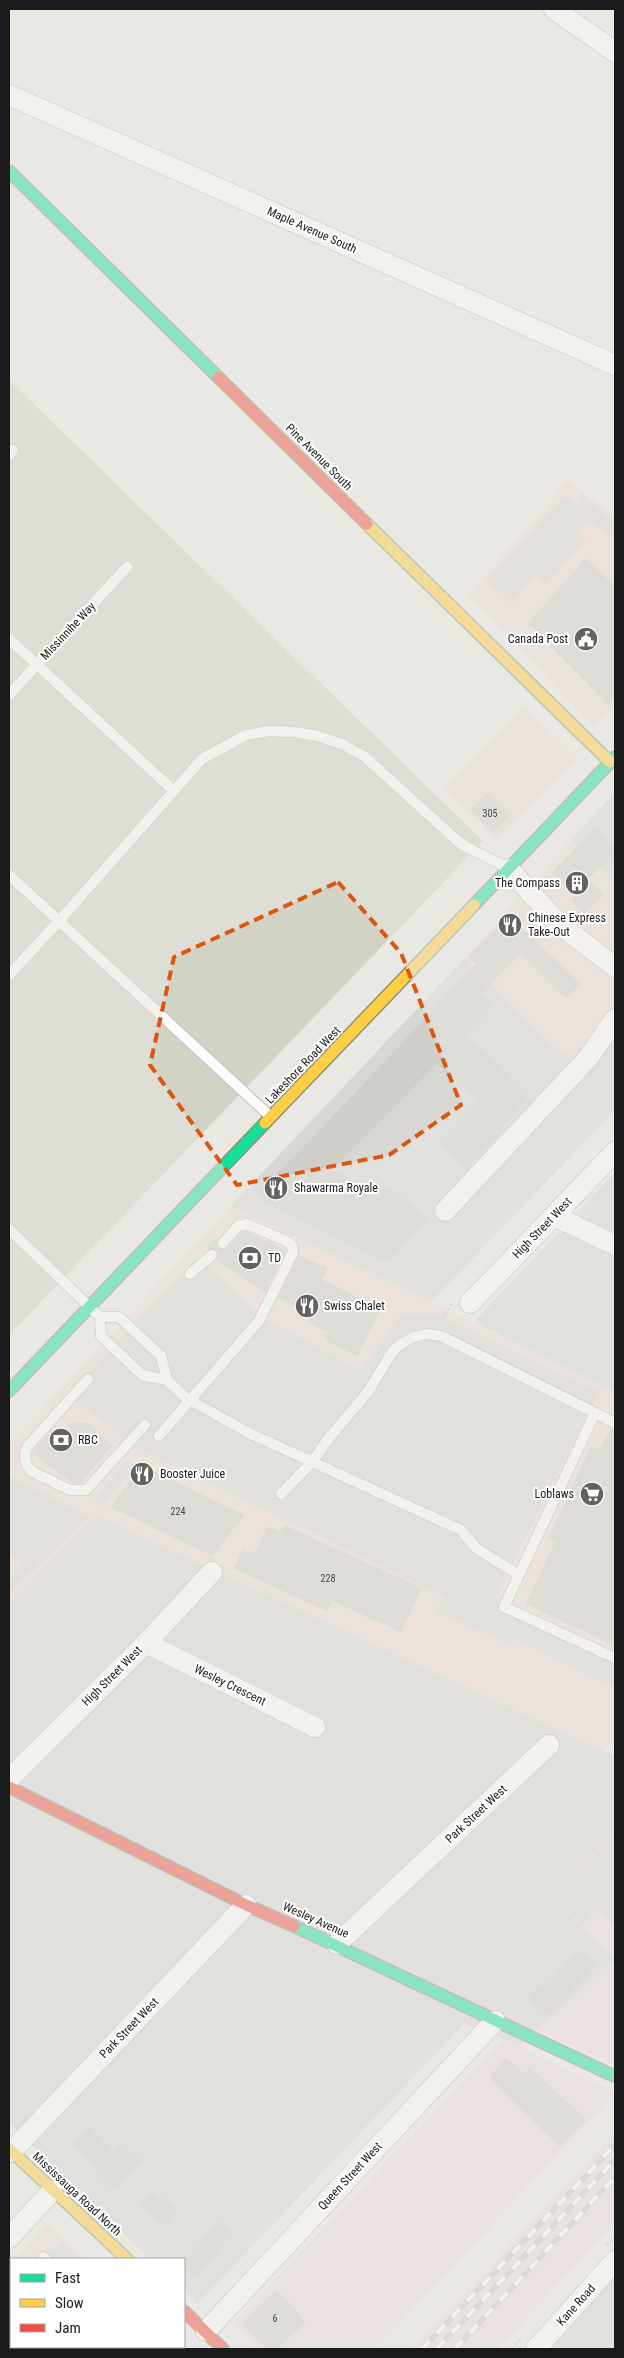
<svg xmlns="http://www.w3.org/2000/svg" width="624" height="2358" font-family="'Roboto Condensed',sans-serif">
<style>
.residential{fill:#d9d7d4}
.commercial{fill:#eddcd6}
.industrial{fill:#e8dbe1}
.construction{fill:#d2d3c4}
.parking{fill:#d8d7d4}
.building{fill:#d0cec9}
.lines{fill:none;stroke-linecap:round;stroke-linejoin:round}
.lane-casing{stroke:#c2c1be;stroke-width:12}
.street-casing{stroke:#c2c1be;stroke-width:22}
.fast-casing{stroke:#8f937b;stroke-width:14}
.slow-casing{stroke:#8f937b;stroke-width:14}
.jam-casing{stroke:#8f937b;stroke-width:14}
.path{stroke:#d6c7c2;stroke-width:3;stroke-dasharray:2.5 2.5;stroke-linecap:butt}
.lane{stroke:#fcfcfb;stroke-width:10}
.street{stroke:#fcfcfb;stroke-width:20}
.fast{stroke:#16e098;stroke-width:11}
.slow{stroke:#ffcf43;stroke-width:11}
.jam{stroke:#f24e42;stroke-width:11}
.rail-casing{stroke:#c9c9c8;stroke-width:5.5}
.rail{stroke:#fff;stroke-width:4;stroke-dasharray:11;stroke-linecap:butt}
.marked{fill:none;stroke:#de560d;stroke-width:4;stroke-dasharray:10 6;stroke-linejoin:round}
.labels{text-anchor:middle;stroke-width:4;stroke-linejoin:round;paint-order:stroke}
.number-label{font-size:10px;fill:#484746}
.street-label{font-size:12px;fill:#1a1a1a;stroke:#fff}
.poi-label{font-size:12px;fill:#1a1a1a;stroke:#fff;text-anchor:start}
</style>
<rect width="100%" height="100%" fill="#eae8e2"/>
<path class="residential" d="M615 793V882L570 840Z
M465 958 550 1043 580 1061 615 1009V1110L431 1302 231 1206Z
M615 1173V1392L474 1322Z
M96 1515 615 1756V1828L555 1899 615 1959 520 2045 464 2024 197 2304 184 2291V2259H150L9 2123V1602Z
M615 2252V2349H526Z"/>
<path class="commercial" d="M567 480 615 517V705L594 727 468 594 538 517Z
M524 706 578 758 497 841 443 789Z
M570 840 615 882V1009L580 1061 550 1043 465 958Z
M231 1206 615 1392V1741L604 1752 97 1515 9 1602V1445Z
M47 2223 87 2259H14Z"/>
<path class="industrial" d="M615 1828V1957L555 1899Z
M615 1959V2065L537 2030Z
M503 2039 615 2093 376 2349H260L234 2323Z
M615 2132V2222L498 2349H413Z"/>
<path class="construction" d="M9 380 483 841 9 1335Z"/>
<path class="parking" d="M583 494 615 524 609 535 589 520 576 534 586 542 545 584 535 575 512 603 487 581 565 496 576 506Z
M198 1257 263 1318 361 1371 403 1313 438 1315 599 1392 494 1599 615 1657V1688L514 1638 511 1645 436 1611 445 1597 138 1448 68 1395Z
M127 1460 135 1467 102 1507 94 1500Z
M9 1476 91 1517 9 1591V1578L24 1566 9 1552Z
M615 1832V1926L597 1910 583 1924 555 1899Z
M62 2242 79 2259H36L47 2248 52 2252Z"/>
<path class="building" d="M586 558 615 586V698L608 705 528 623Z
M488 793 511 816 493 833 470 810Z
M596 828 615 848V867L608 860 588 879 604 893 585 914 571 901 576 896 551 873Z
M508 915 581 984 566 999 520 953 481 994 494 1006 467 1034 531 1095 502 1126 505 1129 465 1169 438 1143 477 1102 437 1064 332 1170 375 1194 386 1185 429 1219 388 1263 268 1204 255 1193 296 1155 476 965 468 957Z
M246 1231 286 1250 266 1292 226 1267 217 1259 219 1254 217 1250 209 1249 207 1246 216 1238 218 1248 226 1249 242 1232Z
M299 1255 327 1268 322 1280 381 1309 358 1356 324 1340 328 1332 308 1322 312 1315 278 1298Z
M87 1422 112 1446 81 1483H72L32 1453 52 1429 71 1443 68 1424Z
M611 1429 615 1430V1646L526 1604 555 1542 548 1538 591 1446 599 1450Z
M141 1465 245 1515 212 1556 110 1507Z
M284 1525 422 1588 401 1632 332 1601 327 1611 234 1569 243 1548 255 1553 267 1526 280 1532Z
M581 1949 597 1965 548 2016 527 1997 540 1984 544 1988Z
M506 2058 524 2074 530 2067 586 2120 560 2147 489 2077Z
M90 2127 114 2151 122 2143 142 2161 115 2191 95 2172 98 2169 73 2144Z
M151 2191 161 2201 165 2197 178 2209 164 2226 139 2204Z
M219 2221 233 2234 195 2278 184 2268V2262Z
M277 2290 306 2322 277 2349H267L242 2323Z"/>
<g class="lines">
<g class="lane-casing">
<path id="lane" d="M9 455 13 450
M9 639 174 791
M9 695 127 567
M9 875 59 921 202 759 246 735 269 731 293 732 318 736 344 745 365 757 461 844 508 868
M9 975 59 921 271 1117
M9 1229 100 1317H119L161 1356 167 1380 186 1398 251 1434 461 1530 476 1548 519 1575
M190 1274 212 1255
M100 1317 101 1336 142 1375 167 1380
M88 1379 28 1446C23 1455 24 1463 31 1471L70 1490H86L145 1425
M595 1413 504 1607 615 1658
M159 1436 259 1321 293 1252 292 1245 286 1241 247 1224 238 1226 223 1243
M281 1494 312 1462 329 1438 368 1392 392 1352 402 1343 414 1337 427 1334 441 1336 615 1423
M43 2257 46 2259
M88 2349 91 2347"/>
</g>
<g class="street-casing">
<path id="street" d="M554 9 615 52
M9 95 615 365
M509 869 560 925 615 967
M445 1211 589 1057 615 1019
M554 1216 615 1245
M470 1303 615 1152
M146 1643 315 1727
M9 1779 146 1643 212 1572
M337 1944 549 1745
M11 2152 246 1905
M9 2238 52 2191
M206 2331 495 2021
M536 2349 615 2261"/>
</g>
<g class="fast-casing">
<path id="fast" d="M9 171 218 377
M474 905 615 757
M9 1391 265 1123
M294 1926 614 2076"/>
</g>
<g class="slow-casing">
<path id="slow" d="M367 524 610 762
M265 1123 474 905
M9 2149 127 2259"/>
</g>
<g class="jam-casing">
<path id="jam" d="M218 377 367 524
M9 1787 246 1905 294 1926
M184 2311 223 2349"/>
</g>
<path class="path" d="M440 1323 453 1301
M607 2245 615 2236
M512 2349 520 2340"/>
<use href="#lane" class="lane"/>
<use href="#street" class="street"/>
<use href="#fast" class="fast"/>
<use href="#slow" class="slow"/>
<use href="#jam" class="jam"/>
<g class="rail-casing">
<path id="rail" d="M422 2349 615 2145
M437 2349 615 2160
M455 2349 615 2177"/>
</g>
<use href="#rail" class="rail"/>
</g>
<path d="M0 0H624V2358H0ZM338 882 401 953 461 1105 389 1155 237 1185 150 1065 174 957Z" fill="#eae8e2" fill-opacity=".55" fill-rule="evenodd"/>
<path class="marked" d="M338 882 401 953 461 1105 389 1155 237 1185 150 1065 174 957Z"/>
<defs>
<g id="civic-disc" transform="scale(1.25)"><circle r="9.5" fill="#636260" stroke="#fff"/><path d="M-.6-6.5H3V-4.5H.6V-3L4-1V1h2V6H-6V1h2V-1L-.6-3ZM-1.2 2.5V6h2.4V2.5Z" fill="#fff"/></g>
<g id="building-disc" transform="scale(1.25)"><circle r="9.5" fill="#636260" stroke="#fff"/><path d="M-4-6H4V6H1V3H-1V6H-4ZM-2.5-4.3h1.7v1.8h-1.7ZM.8-4.3h1.7v1.8H.8ZM-2.5-1h1.7V.8h-1.7ZM.8-1h1.7V.8H.8Z" fill="#fff"/></g>
<g id="restaurant-disc" transform="scale(1.25)"><circle r="9.5" fill="#636260" stroke="#fff"/><path d="M-5-6h1v4h1v-4h1v4h1v-4h1v5L-1.5 .5V6h-2V.5L-5-1ZM5-6V6H3V1.5H1.5Q1.5-4 5-6Z" fill="#fff"/></g>
<g id="bank-disc" transform="scale(1.25)"><circle r="9.5" fill="#636260" stroke="#fff"/><path d="M-6-4H6V4H-6ZM0-2.3a2.3 2.3 0 1 0 0 4.6a2.3 2.3 0 1 0 0-4.6Z" fill="#fff"/></g>
<g id="supermarket-disc" transform="scale(1.25)"><circle r="9.5" fill="#636260" stroke="#fff"/><path d="M-6-5.5h2.5l.6 2H6L4.5 2H-2.5L-4.4-4H-6ZM-1.5 3.2a1.3 1.3 0 1 0 .1 0ZM3 3.2a1.3 1.3 0 1 0 .1 0Z" fill="#fff"/></g>
</defs>
<g fill-rule="evenodd">
<use href="#civic-disc" x="586" y="639"/>
<use href="#building-disc" x="577" y="883"/>
<use href="#restaurant-disc" x="510" y="925"/>
<use href="#restaurant-disc" x="276" y="1188"/>
<use href="#bank-disc" x="250" y="1258"/>
<use href="#restaurant-disc" x="307" y="1306"/>
<use href="#bank-disc" x="61" y="1440"/>
<use href="#restaurant-disc" x="142" y="1474"/>
<use href="#supermarket-disc" x="592" y="1494"/>
</g>
<g class="labels">
<g class="number-label">
<text x="490" y="817">305</text>
<text x="178" y="1515">224</text>
<text x="328" y="1582">228</text>
<text x="275" y="2322">6</text>
</g>
<g class="street-label">
<text transform="translate(312 230) rotate(24)" y="4">Maple Avenue South</text>
<text transform="translate(319 457) rotate(45)" y="4">Pine Avenue South</text>
<text transform="translate(68 631) rotate(-47)" y="4">Missinnihe Way</text>
<text transform="translate(303 1065) rotate(-46)" y="4">Lakeshore Road West</text>
<text transform="translate(542 1228) rotate(-46)" y="4">High Street West</text>
<text transform="translate(112 1676) rotate(-45)" y="4">High Street West</text>
<text transform="translate(230 1685) rotate(26)" y="4">Wesley Crescent</text>
<text transform="translate(476 1814) rotate(-43)" y="4">Park Street West</text>
<text transform="translate(316 1920) rotate(24)" y="4">Wesley Avenue</text>
<text transform="translate(129 2028) rotate(-46)" y="4">Park Street West</text>
<text transform="translate(350 2176) rotate(-47)" y="4">Queen Street West</text>
<text transform="translate(77 2194) rotate(43)" y="4">Mississauga Road North</text>
<text transform="translate(576 2305) rotate(-48)" y="4">Kane Road</text>
</g>
<g class="poi-label">
<text x="568" y="643" text-anchor="end">Canada Post</text>
<text x="560" y="887" text-anchor="end">The Compass</text>
<text x="528" y="922">Chinese Express<tspan x="528" dy="14">Take-Out</tspan></text>
<text x="294" y="1192">Shawarma Royale</text>
<text x="268" y="1262">TD</text>
<text x="324" y="1310">Swiss Chalet</text>
<text x="78" y="1444">RBC</text>
<text x="160" y="1478">Booster Juice</text>
<text x="574" y="1498" text-anchor="end">Loblaws</text>
</g>
</g>
<rect width="624" height="2358" fill="none" stroke="#1a1a1a" stroke-width="20"/>
<rect x="10" y="2258" width="175" height="90" fill="#ffffff" stroke="#a3a3a3"/>
<rect x="20" y="2274" width="25" height="8" fill="#16e098" stroke="#a3a3a3"/>
<text x="55" y="2283" font-size="15" fill="#1a1a1a">Fast</text>
<rect x="20" y="2299" width="25" height="8" fill="#ffcf43" stroke="#a3a3a3"/>
<text x="55" y="2308" font-size="15" fill="#1a1a1a">Slow</text>
<rect x="20" y="2324" width="25" height="8" fill="#f24e42" stroke="#a3a3a3"/>
<text x="55" y="2333" font-size="15" fill="#1a1a1a">Jam</text>
</svg>
